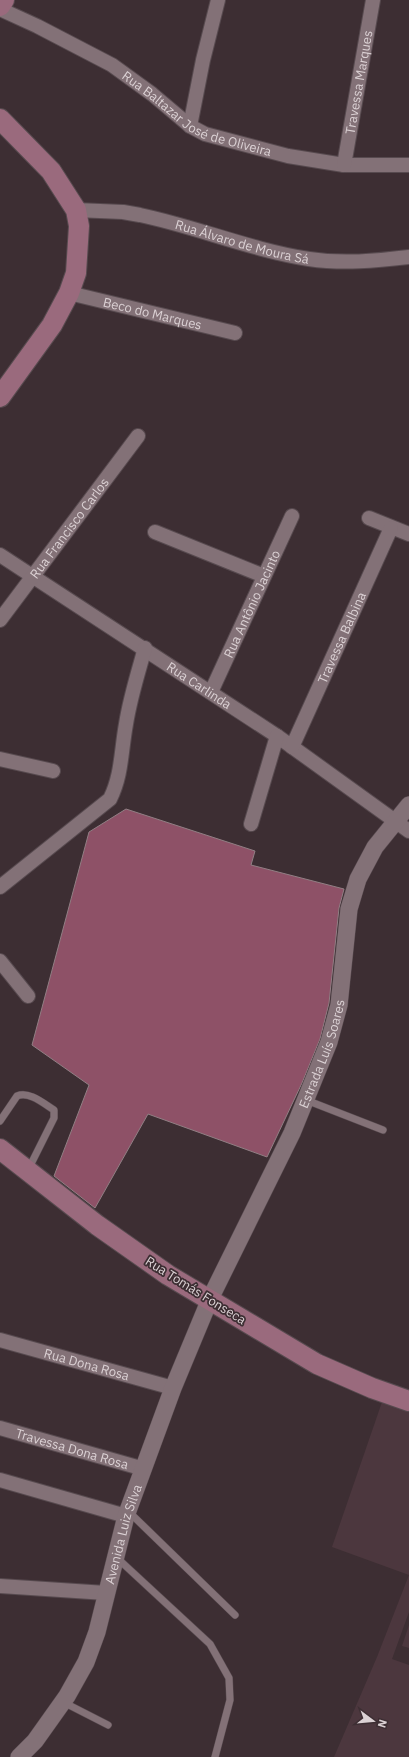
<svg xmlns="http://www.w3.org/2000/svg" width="409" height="1757" font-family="'IBM Plex Sans',sans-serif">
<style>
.built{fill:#4c373e}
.building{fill:#8e5167;stroke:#917f84}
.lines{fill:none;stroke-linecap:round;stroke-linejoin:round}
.service-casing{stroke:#574a4f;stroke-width:8}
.minor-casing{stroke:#574a4f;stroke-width:16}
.tertiary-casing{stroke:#574a4f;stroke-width:18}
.secondary-casing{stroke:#574a4f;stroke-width:22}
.service{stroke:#837177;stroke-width:7}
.minor{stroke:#837177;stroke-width:14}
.tertiary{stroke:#837177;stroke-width:17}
.secondary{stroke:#9a6a7d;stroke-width:20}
.labels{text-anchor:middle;stroke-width:3.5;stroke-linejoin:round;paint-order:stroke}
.street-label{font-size:13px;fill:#dbd1d4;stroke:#3d2e33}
</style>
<rect width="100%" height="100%" fill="#3d2e33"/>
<path class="built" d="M382 1402 409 1412V1612L392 1659 409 1665V1757H334L377 1657 409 1575 332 1547Z
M409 1625V1648L402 1646Z"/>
<path class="building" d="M126 809 255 851 251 865 344 889 339 908 329 1003 320 1039 302 1083 267 1157 148 1114 95 1208 54 1176 89 1085 32 1045 89 832Z"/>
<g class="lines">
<g class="service-casing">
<path id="service" d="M306 1100 383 1130
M0 1121 17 1096C29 1091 43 1103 54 1110V1118L28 1170
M128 1511 235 1615
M116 1557 210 1644 229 1678 230 1700 215 1757
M63 1702 108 1725"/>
</g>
<g class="minor-casing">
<g id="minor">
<path id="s1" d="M0 9 37 26 112 65 152 94 190 126 205 134 288 156 344 165H409"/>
<path d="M190 126 203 60 218 0"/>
<path id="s2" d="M344 165 373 0"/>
<path id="s3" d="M76 210 123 212 140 215C197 227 251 250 309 259 342 264 376 261 409 257"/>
<path id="s4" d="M69 293 235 333"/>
<path d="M369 518 409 534"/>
<path d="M155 532 264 576"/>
<path id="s5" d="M0 555 277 736 409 831"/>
<path id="s6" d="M0 620 138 436"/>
<path id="s7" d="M211 692 292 516"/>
<path id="s8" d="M292 747 391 528"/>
<path d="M0 759 53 771"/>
<path d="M251 824 277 736"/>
<path d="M0 887 110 799C122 775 121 751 126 724 130 698 138 673 145 648"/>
<path d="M0 961 28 996"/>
<path id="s9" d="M0 1340 173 1388"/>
<path id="s10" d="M0 1428 144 1469"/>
<path d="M0 1480 126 1516"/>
<path d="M0 1586 106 1593"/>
</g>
</g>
<g class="tertiary-casing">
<g id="tertiary">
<path id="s11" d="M19 1757 35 1741 67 1696 86 1662 97 1632 126 1516 173 1388 210 1299 292 1133 329 1042 339 1005 349 909 358 879 375 847 409 805"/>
</g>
</g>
<g class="secondary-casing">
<path id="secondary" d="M0 6 4 0
M0 119 51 171 76 210 79 226 76 273 69 293 52 325 0 397
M0 1149 97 1225 168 1275 317 1364 372 1388 409 1401"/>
</g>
<use href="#service" class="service"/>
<use href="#minor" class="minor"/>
<use href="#tertiary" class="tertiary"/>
<use href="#secondary" class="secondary"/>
</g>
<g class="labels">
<g class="street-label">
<text dy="5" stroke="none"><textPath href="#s2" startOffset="84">Travessa Marques</textPath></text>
<text dy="5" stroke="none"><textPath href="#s1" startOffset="225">Rua Baltazar José de Oliveira</textPath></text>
<text dy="5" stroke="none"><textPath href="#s3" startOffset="170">Rua Álvaro de Moura Sá</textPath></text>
<text dy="5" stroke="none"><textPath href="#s4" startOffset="86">Beco do Marques</textPath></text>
<text dy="5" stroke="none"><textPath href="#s6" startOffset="115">Rua Francisco Carlos</textPath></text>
<text dy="5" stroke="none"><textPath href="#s7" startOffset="97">Rua Antônio Jacinto</textPath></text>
<text dy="5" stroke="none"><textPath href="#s8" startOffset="120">Travessa Balbina</textPath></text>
<text dy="5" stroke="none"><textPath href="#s5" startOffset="238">Rua Carlinda</textPath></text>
<text dy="5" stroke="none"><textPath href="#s11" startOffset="771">Estrada Luís Soares</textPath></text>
<text transform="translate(196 1290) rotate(32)" y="5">Rua Tomás Fonseca</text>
<text dy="5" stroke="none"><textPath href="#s9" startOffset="90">Rua Dona Rosa</textPath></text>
<text dy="5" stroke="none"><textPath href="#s10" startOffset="75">Travessa Dona Rosa</textPath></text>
<text dy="5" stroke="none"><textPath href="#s11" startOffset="250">Avenida Luiz Silva</textPath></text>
</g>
</g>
<g transform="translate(373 1721) rotate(106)" stroke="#3d2e33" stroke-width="3" paint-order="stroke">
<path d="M0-3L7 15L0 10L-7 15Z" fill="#dbd1d4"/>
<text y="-6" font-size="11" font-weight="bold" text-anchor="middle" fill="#dbd1d4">N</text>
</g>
</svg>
